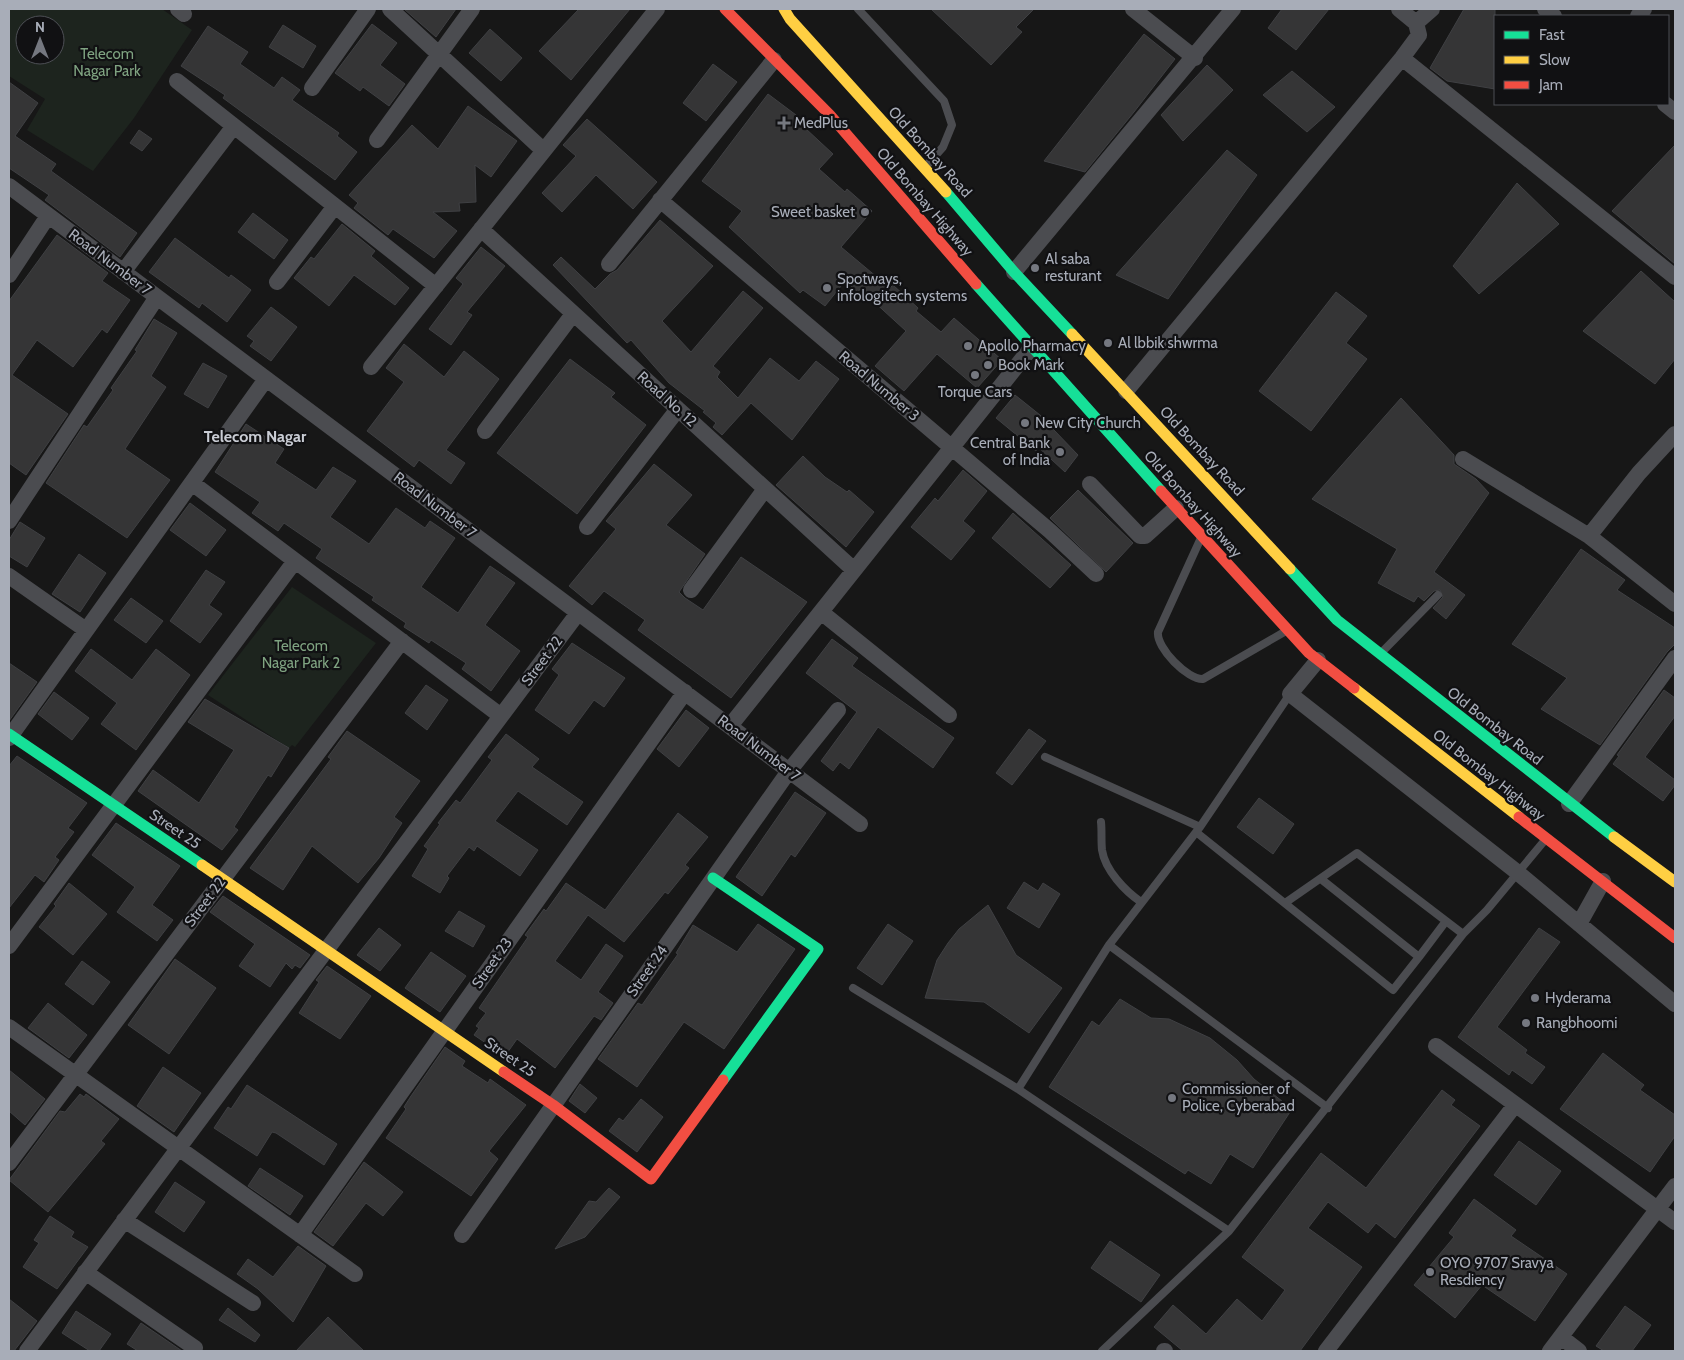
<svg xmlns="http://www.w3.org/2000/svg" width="1684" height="1360" font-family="Cabin,sans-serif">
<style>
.green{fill:#1d241e;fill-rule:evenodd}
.building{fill:#353536;stroke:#3f4043}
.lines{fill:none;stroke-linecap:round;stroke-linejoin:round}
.lane{stroke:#4b4c50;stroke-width:8}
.street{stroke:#4b4c50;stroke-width:16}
.fast{stroke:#16e098;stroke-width:11}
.slow{stroke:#ffcf43;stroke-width:11}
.jam{stroke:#f24e42;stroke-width:11}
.poi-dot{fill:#757880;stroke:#111113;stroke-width:2}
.labels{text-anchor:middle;stroke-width:4.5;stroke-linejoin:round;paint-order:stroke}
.park-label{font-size:15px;fill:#7fa381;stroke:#111113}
.poi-label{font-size:15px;fill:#a8adb8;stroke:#111113;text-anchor:start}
.street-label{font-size:15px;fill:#a8adb8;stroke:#111113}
.neighbourhood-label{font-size:16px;font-weight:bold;fill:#c9ccd4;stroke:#111113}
</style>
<rect width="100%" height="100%" fill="#171717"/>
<path class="green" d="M9 9H162L192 30 134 118 93 171 27 130 45 99 9 76ZM25 25H55V55H25Z
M292 587 376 643 295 747 292 745 289 748 208 695Z"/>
<path class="building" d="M404 9H456L436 37Z
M579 9H630L571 80 539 51Z
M931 9H1034L1016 27 1022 32 991 65Z
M1282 9H1329L1296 50 1268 28Z
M1464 9H1495V89L1447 81 1430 68Z
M372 24 397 43 380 65 405 84 389 106 363 87 360 91 335 73Z
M283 25 316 46 303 68 269 47Z
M208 26 248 52 240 64 274 88 282 77 300 90 292 100 339 133 337 136 357 152 335 180 223 98 225 95 181 66Z
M490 29 522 58 501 81 469 53Z
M1144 34 1175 59 1134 112 1085 172 1044 161Z
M713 64 737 82 706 121 683 103Z
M1207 65 1233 90 1183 141 1161 115Z
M1292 71 1335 107 1307 132 1263 95Z
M9 82 38 103 15 136 56 164 51 171 137 233 120 257 45 200 49 195 9 168Z
M768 94 808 124 805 128 833 154 819 169 845 192 847 189 872 211 841 247 890 288 893 285 918 308 916 311 941 332 954 318 1002 360 977 388 937 354 904 391 875 366 906 331 860 289 858 292 845 281 825 306 803 290 800 293 729 227 742 211 702 181Z
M468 106 517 141 491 177 475 165 476 202 459 203 460 211 433 212 457 231 434 258 393 229 388 235 354 208 358 203 349 195 412 125 438 149Z
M587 119 657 182 633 209 596 175 562 212 542 193 576 156 563 145Z
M139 130 152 139 142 151 130 143Z
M1675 145V264L1612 211Z
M1227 150 1257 175 1168 299 1116 275Z
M1517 183 1559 224 1479 294 1453 266Z
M253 213 288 240 274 259 238 232Z
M660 220 713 266 662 321 691 352 743 291 763 308 713 366 720 372 717 377 738 398 770 358 799 381 816 361 839 379 792 440 751 403 722 435 713 427 716 423 703 412 705 411 669 383 631 340 627 343 553 265 561 257 595 289 610 274 617 270Z
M342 224 375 251 371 256 409 288 395 305 354 275 329 306 294 278 311 257 314 259Z
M57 235 108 273 102 281 130 300 107 333 102 329 73 367 37 340 12 375 68 414 26 475 9 463V301Z
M175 238 229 278 231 275 251 290 227 322 202 303 199 308 149 272Z
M481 247 505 266 467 312 472 315 451 345 429 329 463 284 456 278Z
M1641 271 1675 302V359L1655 384 1583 331Z
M1336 292 1367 316 1346 343 1367 359 1311 431 1259 391Z
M271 307 297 327 271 361 250 346 254 341 247 336Z
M154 319 177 333 151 376 166 387 125 449 170 480 127 538 46 483 84 425 87 427 113 390 111 388 137 351 135 350Z
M404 344 444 377 464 351 499 379 446 450 465 463 451 484 419 460 414 467 367 431 404 382 386 368Z
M570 359 615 393 611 397 646 425 577 514 497 453Z
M203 363 227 376 208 408 184 394Z
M1015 395 1055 427 1053 429 1078 455 1065 472 1038 447 1036 451 996 418Z
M1401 398 1454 455V464L1476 479 1489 493 1434 572 1465 595 1446 619 1433 608 1443 597 1440 590 1434 591 1424 601 1418 596 1414 602 1378 583 1397 549 1312 499Z
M246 424 284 449 275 463 316 490 333 467 356 481 330 517 369 544 396 508 425 528 430 521 455 538 421 587 458 613 490 566 515 583 485 625 520 651 491 691 462 669 466 663 431 640 429 643 404 627 406 623 372 600 374 597 316 558 322 549 284 523 278 531 252 513 260 502 215 472Z
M803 456 825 477 847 492 849 490 874 512 846 547 776 485Z
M654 464 692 495 666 525 705 554 679 592 685 598 703 610 741 557 807 602 731 698 638 630 645 620 604 591 592 605 569 586 616 529 606 521Z
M963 470 987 491 963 521 975 531 951 560 911 527 935 498 938 501Z
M1078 490 1133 543 1106 572 1050 518Z
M190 503 226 530 206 556 170 530Z
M1013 513 1071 565 1050 588 992 538Z
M20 522 45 538 27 567 9 556V540Z
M1581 549 1625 580 1617 590 1675 628V644L1667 652 1600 745 1541 709 1567 678 1512 644Z
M79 554 106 573 80 612 52 594Z
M206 570 225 582 209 605 222 614 200 643 170 621Z
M131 598 163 621 146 643 114 620Z
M832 639 858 658 852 666 954 738 933 768 878 727 849 769 840 762 833 771 821 761 857 712 806 673Z
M572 643 625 678 604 707 594 700 569 734 535 710 559 675 552 669Z
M91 649 132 680 156 649 190 675 136 750 101 724 117 703 75 671Z
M9 663 37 682 9 721Z
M426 685 448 700 427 730 405 713Z
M1664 690 1675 698V716L1645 757 1675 780V785L1663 801 1613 764 1619 756 1617 755Z
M54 692 89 718 72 740 38 714Z
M205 699 289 748 271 777 268 775 234 827 238 830 222 850 138 791 153 770 199 803 234 750 188 722Z
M686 710 709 728 679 767 657 749Z
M1029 729 1046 741 1012 785 996 773Z
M347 731 420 781 394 817 402 823 379 858 358 883 312 846 283 890 250 868 331 759 328 757Z
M506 734 539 759 532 767 583 802 567 825 518 791 495 821 538 850 520 876 477 846 474 851 469 847 447 876 449 878 440 893 412 876 428 849 424 846 440 824 438 823 456 800 460 803 492 760 488 757Z
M17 756 87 803 68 828 74 832 55 857 59 860 44 882 35 875 9 908V766Z
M795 792 826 813 795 857 791 854 762 896 736 877Z
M1259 798 1294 824 1273 854 1237 827Z
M678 813 708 837 685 865 689 868 668 894 665 892 624 942 588 915 555 961 581 980 606 944 623 956 598 992 613 1003 601 1020 594 1016 555 1068 517 1039 505 1056 474 1035 479 1028 476 1026 486 1013 479 1008 528 937 525 935 544 909 546 911 566 883 605 910Z
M116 823 180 866 152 905 173 920 157 941 117 912 135 887 92 855Z
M1024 882 1038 891 1043 883 1060 894 1039 928 1007 908Z
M69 883 107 914 73 955 39 927 56 906 54 904Z
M223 896 310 955 300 968 295 965 292 969 286 963 270 987 239 966 255 944 210 912Z
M988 905 1016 955 1062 988 1029 1033 984 1002 925 998 937 960 948 943 959 929Z
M459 911 485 926 473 947 445 931Z
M758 924 795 949 724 1049 684 1022 637 1087 598 1059 638 1003 642 1005 678 954 676 953 693 925 737 952Z
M888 924 913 941 882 985 857 968Z
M379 928 401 945 380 971 357 955Z
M1539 928 1560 942 1497 1027 1527 1050 1525 1053 1545 1067 1532 1084 1512 1070 1509 1075 1458 1037Z
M431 952 466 976 440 1012 405 988Z
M175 959 216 988 169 1054 128 1025Z
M82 961 110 982 93 1005 65 984Z
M327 966 371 996 340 1039 299 1013 319 982 316 980Z
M1120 999 1151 1018 1169 1019 1210 1038 1237 1060 1254 1079 1292 1109 1253 1168 1230 1154 1211 1184 1188 1170 1185 1174 1049 1087 1092 1021 1099 1026Z
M48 1003 87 1035 69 1058 28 1028Z
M445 1047 465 1061 462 1066 488 1083 490 1079 526 1105 489 1151 498 1159 471 1196 386 1138 406 1109 404 1107 411 1096Z
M1603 1053 1644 1085 1640 1090 1675 1115V1136L1650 1172 1560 1109Z
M163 1067 201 1093 174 1132 137 1106Z
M9 1070 45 1099 25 1125 9 1111Z
M580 1084 597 1098 585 1113 569 1101Z
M247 1085 337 1144 324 1165 276 1133 272 1132 257 1156 214 1128 228 1107 231 1109Z
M1442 1090 1455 1100 1451 1105 1480 1126 1395 1238 1376 1223 1368 1233 1328 1202 1308 1228 1362 1267 1300 1351H1183L1154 1327 1173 1305 1206 1334 1237 1299 1262 1321 1285 1290 1242 1257 1321 1153 1366 1188Z
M80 1094 84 1097 86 1094 119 1119 101 1141 105 1144 48 1212 9 1180 60 1111 65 1112Z
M641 1099 663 1117 637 1152 609 1131 619 1118 623 1121Z
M1519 1141 1561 1171 1536 1205 1494 1175Z
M364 1162 403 1192 383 1216 366 1203 333 1246 314 1232Z
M260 1168 303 1196 290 1215 248 1186Z
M175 1182 205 1202 184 1232 155 1212Z
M609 1188 620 1197 585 1237 555 1249 589 1201 596 1202Z
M1474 1199 1516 1230 1511 1236 1567 1274 1535 1321 1482 1285 1455 1318 1414 1285 1454 1237 1449 1233Z
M50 1216 74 1232 71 1237 88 1247 57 1289 23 1267 39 1243 34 1240Z
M1110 1241 1160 1275 1141 1302 1091 1268Z
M298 1246 326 1266 293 1322 258 1289 237 1274 248 1259 273 1277Z
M9 1299 37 1321 14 1351H9Z
M1625 1306 1651 1325 1632 1351H1604L1596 1346Z
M228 1308 260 1335 255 1342 219 1320Z
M76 1311 111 1334 99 1351H90L62 1333Z
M328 1317 364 1351H296Z
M141 1323 182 1351H138L127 1344Z"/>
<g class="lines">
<path class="lane" d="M858 9 944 101 952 125 943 147 927 165
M1200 540 1158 632C1156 648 1188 680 1203 679L1286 631
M1383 651 1438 595
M1045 757 1200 827
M1101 822C1102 831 1101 841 1102 850 1105 870 1125 891 1141 902
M1196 832 1393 990 1419 957
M1321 879 1419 957 1446 921
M1285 903 1357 853 1463 934
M1109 945 1328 1108
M853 988 1018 1089
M1229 1231 1018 1089 1109 945 1200 827 1290 694
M1102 1351 1229 1231 1463 934 1487 910 1545 840"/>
<path class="street" d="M178 9 184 14
M390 9 543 150
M1133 9 1195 58
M1399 9 1416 23 1432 9
M1545 9 1554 16
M1638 16 1644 9
M1402 58 1675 277
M177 81 436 286
M312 88 368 9
M1665 104 1675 112
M377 140 472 9
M9 186 860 824
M660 200 1050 531 1096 574
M481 229 854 570
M609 264 774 60
M123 272 234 126
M1014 272 1233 9
M9 275 48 216
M277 282 335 206
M371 367 657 9
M1126 391 1402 58 1419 35 1416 23
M485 431 573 314
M1463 459 1589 536 1675 604
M192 483 501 716
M1090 484 1140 536H1145L1176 508
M9 521 157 297
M587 527 678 409
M1589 536 1639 473 1675 434
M9 576 86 630
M691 590 765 489
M821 612 949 715
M1318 660 1290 694 1517 872 1675 1004
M730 726 1031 348
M9 738 266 379
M1569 804 1675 658
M1579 924 1603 881
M9 946 295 561
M9 1027 355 1274
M1436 1046 1675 1222
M9 1163 402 641
M124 1220 253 1303
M300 1235 685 692
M462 1235 789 771 838 710
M85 1272 195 1348
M1561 1337 1579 1351
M27 1351 578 613
M1164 1351H1165
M1326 1351 1515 1105
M1550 1351 1675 1186"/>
<path class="fast" d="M946 192 1014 272 1072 334
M976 284 1161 491
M1290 569 1337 620 1614 837
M9 734 202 865
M713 878 818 949 723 1080"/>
<path class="slow" d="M784 9 790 19 946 192
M1072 334 1290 569
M1354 688 1519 817
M1614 837 1675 882
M202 865 504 1072"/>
<path class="jam" d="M725 9 830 115 976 284
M1161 491 1309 653 1354 688
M1519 817 1675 938
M504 1072 553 1105 651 1179 723 1080"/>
</g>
<g class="poi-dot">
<path d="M781.5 115.5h5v5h5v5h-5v5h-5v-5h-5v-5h5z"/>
<circle cx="865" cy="212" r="5"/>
<circle cx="1035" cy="268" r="5"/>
<circle cx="827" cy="288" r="5"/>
<circle cx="1108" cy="343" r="5"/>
<circle cx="968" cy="346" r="5"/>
<circle cx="988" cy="365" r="5"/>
<circle cx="975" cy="375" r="5"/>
<circle cx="1025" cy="423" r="5"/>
<circle cx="1060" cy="452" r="5"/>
<circle cx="1535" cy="998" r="5"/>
<circle cx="1526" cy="1023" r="5"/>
<circle cx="1172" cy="1098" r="5"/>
<circle cx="1430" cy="1272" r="5"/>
</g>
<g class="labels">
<g class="park-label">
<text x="107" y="59">Telecom<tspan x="107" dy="17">Nagar Park</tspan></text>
<text x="301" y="651">Telecom<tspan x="301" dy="17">Nagar Park 2</tspan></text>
</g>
<g class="poi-label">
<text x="794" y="128">MedPlus</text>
<text x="855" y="217" text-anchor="end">Sweet basket</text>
<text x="1045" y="264">Al saba<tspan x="1045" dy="17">resturant</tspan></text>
<text x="837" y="284">Spotways,<tspan x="837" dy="17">infologitech systems</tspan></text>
<text x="1118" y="348">Al lbbik shwrma</text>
<text x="978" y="351">Apollo Pharmacy</text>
<text x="998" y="370">Book Mark</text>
<text x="975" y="397" text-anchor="middle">Torque Cars</text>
<text x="1035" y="428">New City Church</text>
<text x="1050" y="448" text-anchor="end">Central Bank<tspan x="1050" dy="17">of India</tspan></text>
<text x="1545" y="1003">Hyderama</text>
<text x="1536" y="1028">Rangbhoomi</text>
<text x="1182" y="1094">Commissioner of<tspan x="1182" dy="17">Police, Cyberabad</tspan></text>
<text x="1440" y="1268">OYO 9707 Sravya<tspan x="1440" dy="17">Resdiency</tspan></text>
</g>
<g class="street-label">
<text transform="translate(930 152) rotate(48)" y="5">Old Bombay Road</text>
<text transform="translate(925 202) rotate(49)" y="5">Old Bombay Highway</text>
<text transform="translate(110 262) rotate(37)" y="5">Road Number 7</text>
<text transform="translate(879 386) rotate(40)" y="5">Road Number 3</text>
<text transform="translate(667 399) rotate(42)" y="5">Road No. 12</text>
<text transform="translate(1202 451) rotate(47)" y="5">Old Bombay Road</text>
<text transform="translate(1193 504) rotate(48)" y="5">Old Bombay Highway</text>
<text transform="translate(435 505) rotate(37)" y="5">Road Number 7</text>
<text transform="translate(542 661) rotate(-53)" y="5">Street 22</text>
<text transform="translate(1495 726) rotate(38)" y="5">Old Bombay Road</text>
<text transform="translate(759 748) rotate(37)" y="5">Road Number 7</text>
<text transform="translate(1489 775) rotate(38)" y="5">Old Bombay Highway</text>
<text transform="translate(175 829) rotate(34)" y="5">Street 25</text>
<text transform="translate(205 902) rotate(-53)" y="5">Street 22</text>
<text transform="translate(492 963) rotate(-55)" y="5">Street 23</text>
<text transform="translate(647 971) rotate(-55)" y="5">Street 24</text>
<text transform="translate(510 1057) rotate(34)" y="5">Street 25</text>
</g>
<g class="neighbourhood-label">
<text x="255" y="442">Telecom Nagar</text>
</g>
</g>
<rect width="1684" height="1360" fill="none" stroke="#a8adb8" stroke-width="20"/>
<rect x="1494" y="15" width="175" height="90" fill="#111113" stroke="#4d4f55"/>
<rect x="1504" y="31" width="25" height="8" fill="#16e098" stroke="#4d4f55"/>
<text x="1539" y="40" font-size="15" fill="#a8adb8">Fast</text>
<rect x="1504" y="56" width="25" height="8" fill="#ffcf43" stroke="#4d4f55"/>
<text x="1539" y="65" font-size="15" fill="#a8adb8">Slow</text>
<rect x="1504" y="81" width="25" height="8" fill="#f24e42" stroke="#4d4f55"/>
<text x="1539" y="90" font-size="15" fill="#a8adb8">Jam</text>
<g transform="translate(40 40)"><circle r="24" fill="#111113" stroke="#4d4f55"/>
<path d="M0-4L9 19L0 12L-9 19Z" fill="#757880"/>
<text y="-8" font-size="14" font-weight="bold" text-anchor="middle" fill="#a8adb8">N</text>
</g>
</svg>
